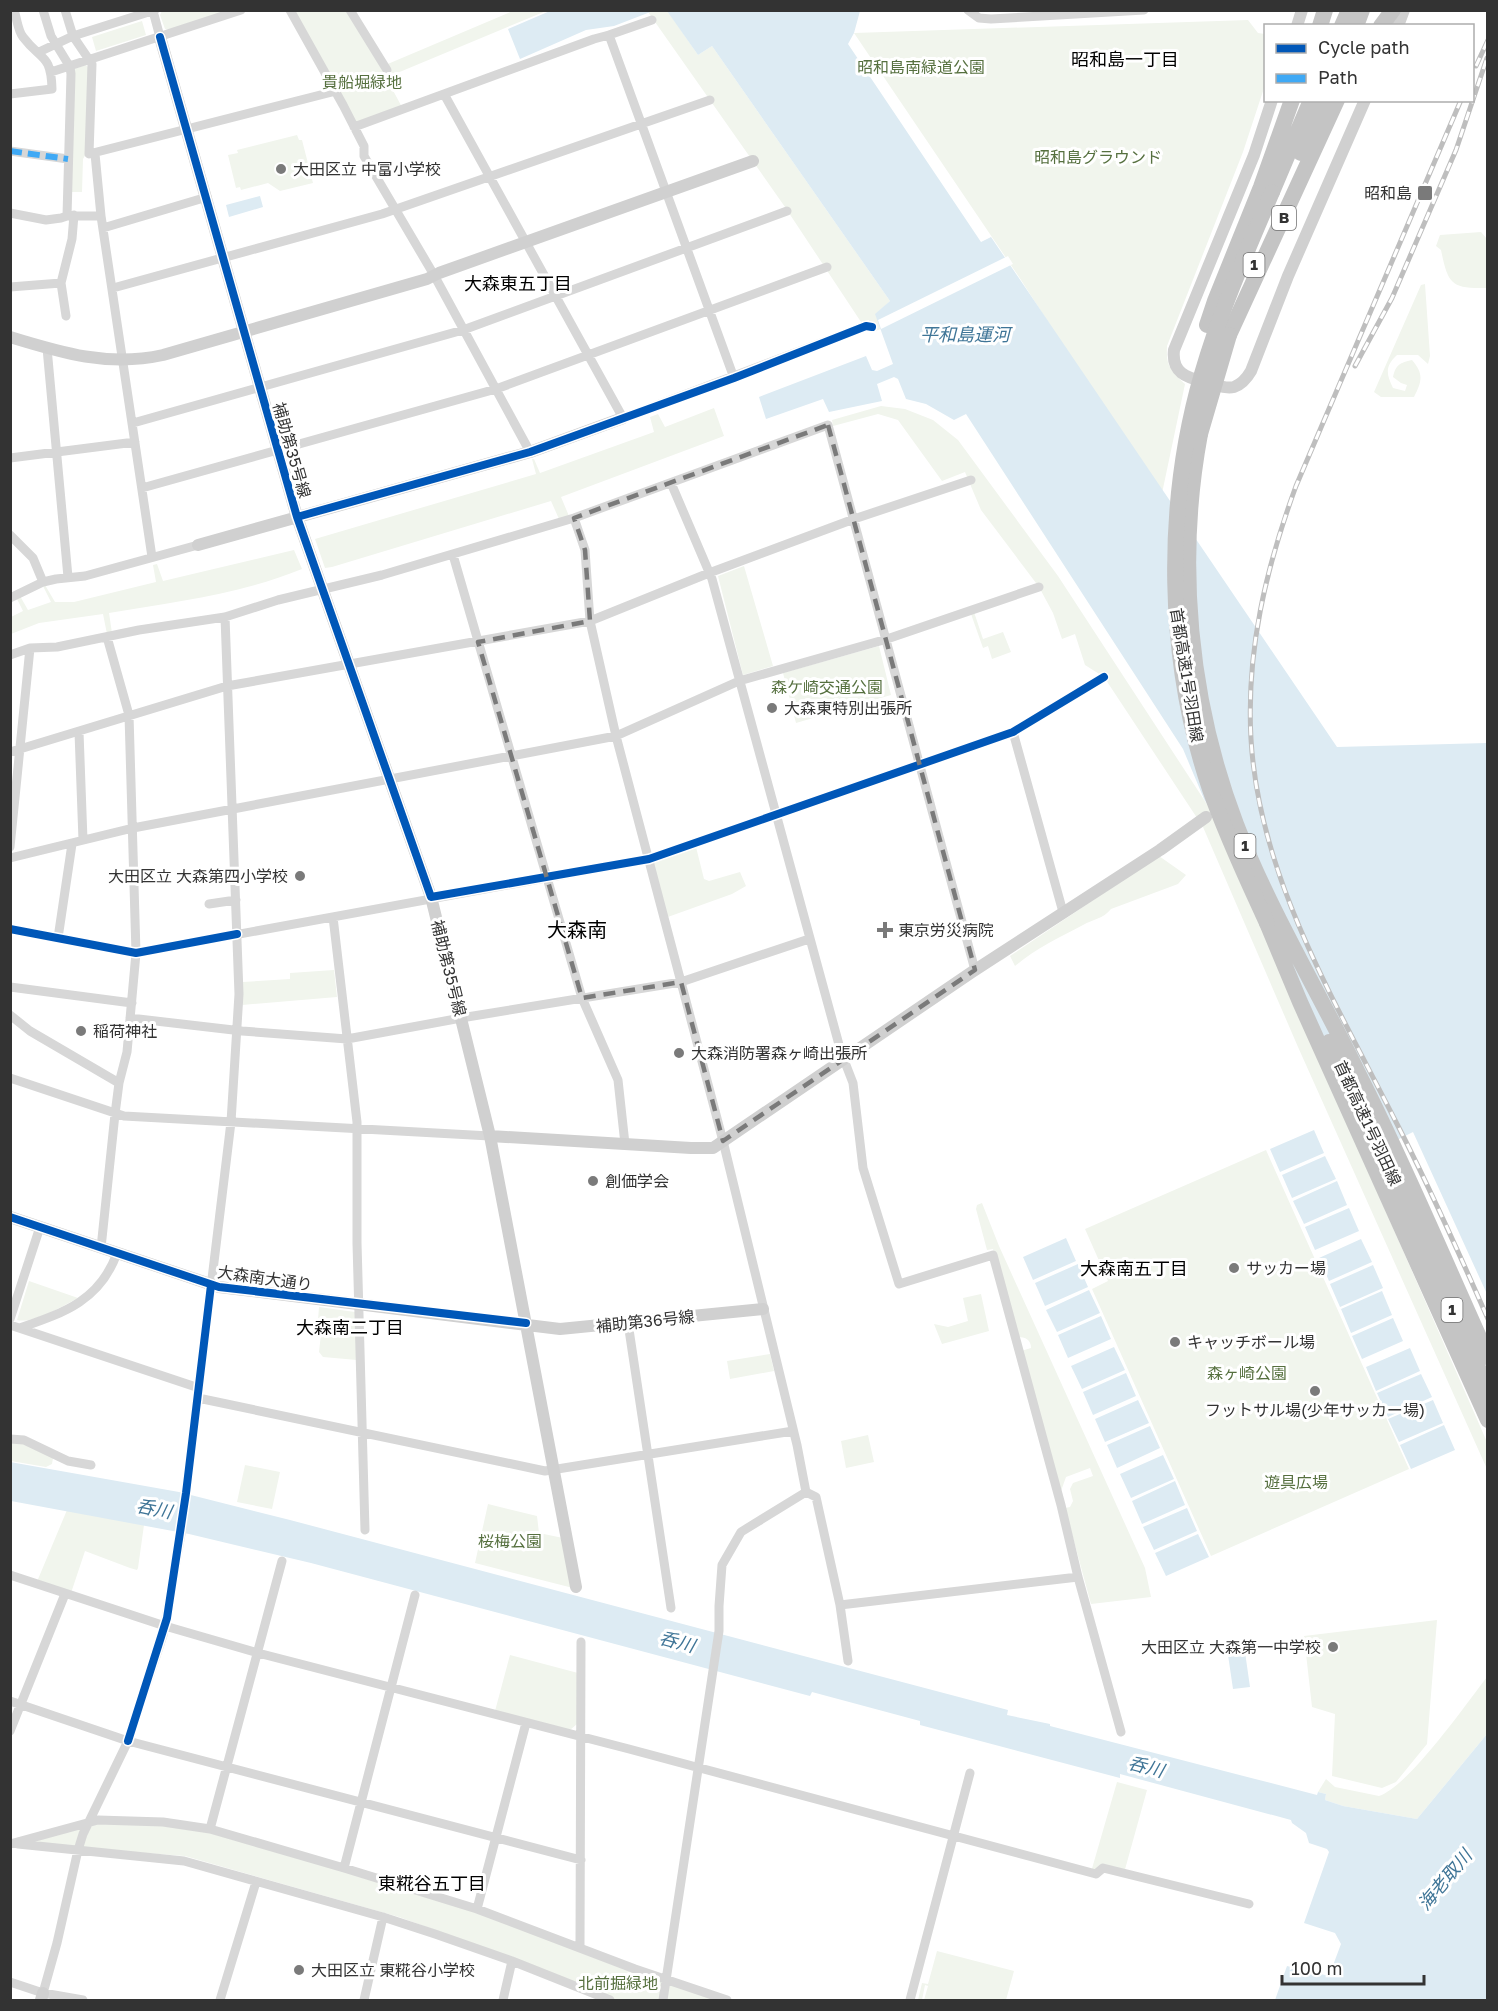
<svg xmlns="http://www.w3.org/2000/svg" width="1498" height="2011" font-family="'Golos Text','Noto Sans JP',sans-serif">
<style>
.green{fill:#f1f5ed}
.water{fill:#ddebf3}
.pier{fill:#fff}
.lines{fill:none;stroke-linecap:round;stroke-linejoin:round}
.street{stroke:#d7d7d7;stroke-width:9}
.secondary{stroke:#d0d0d0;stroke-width:12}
.highway{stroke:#c4c4c4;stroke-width:16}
.rail-casing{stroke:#bebebe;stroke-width:5}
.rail{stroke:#fff;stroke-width:3;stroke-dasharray:9;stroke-linecap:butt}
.highway-bridge{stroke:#c4c4c4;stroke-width:16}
.quiet{stroke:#3fa9f5;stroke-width:6;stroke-dasharray:12 6;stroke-linecap:butt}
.cycleway-casing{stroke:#fff;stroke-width:11}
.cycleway{stroke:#0057b8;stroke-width:8}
.marked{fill:none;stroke:#7a7a7a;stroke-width:4.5;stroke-dasharray:12 8;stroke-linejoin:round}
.poi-dot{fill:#7a7a7a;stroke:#fff;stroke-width:2}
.labels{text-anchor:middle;stroke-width:6;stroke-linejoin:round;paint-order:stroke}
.shield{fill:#fff;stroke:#707070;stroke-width:1.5}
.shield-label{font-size:15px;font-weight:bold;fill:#333}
.park-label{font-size:16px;fill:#56703f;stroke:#fff}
.poi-label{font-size:16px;fill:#333;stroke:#fff;text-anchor:start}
.street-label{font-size:16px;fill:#333;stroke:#fff}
.neighbourhood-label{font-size:18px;fill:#000;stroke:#fff}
.water-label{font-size:18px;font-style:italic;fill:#3f7597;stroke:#fff}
.quarter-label{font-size:20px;fill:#000;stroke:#fff}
</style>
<rect width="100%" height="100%" fill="#fff"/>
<path class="green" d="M667 10 698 55 712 46 890 301 876 314 881 329 872 332 869 320 861 322 785 207 648 12Z
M162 11H241L171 30 165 29 160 15Z
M290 11H350L383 66 513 11H546L390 76 392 82 389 83 403 109 354 127Z
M1248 20 1258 33 1265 34V85L1243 152 1167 346C1166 366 1170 370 1185 384L1161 498 1021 280 854 33Z
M142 21 146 35 96 51 92 37Z
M86 65 89 68 87 152 83 159 82 192H71L74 69Z
M297 135 299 140H302L313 183 280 191 268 183 241 190 240 187 236 188 228 155 238 153 237 150Z
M1481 232 1487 239V288C1451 289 1448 284 1441 250L1436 246 1440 235Z
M1425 284 1430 356 1428 364 1418 355H1397C1385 366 1386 374 1393 388L1405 391 1407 385 1401 383 1393 377C1396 364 1400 363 1412 360 1424 374 1422 381 1414 397H1381L1374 392 1421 285Z
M881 406 905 409 933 420 958 440 1058 576 1214 815 1286 984 1487 1442V1469L1298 1047 1203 827 1104 677 1085 665 1075 634 1062 639 1053 613 1039 587 981 510 965 472 942 481 898 420 878 414 833 426 832 420Z
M714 408 724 436 561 497 569 516 559 519 551 501 332 567 325 568 315 539 536 474 532 459H534L540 473 654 432 650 417 658 414 665 427Z
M294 550 302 569C241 594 174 602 109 613L112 633 107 634 103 614 39 623 11 634V617L23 611 17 599 20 596 28 610 51 602 43 586 45 585 55 602H74L156 582 153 565 157 564 163 581Z
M744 566 773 666 743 675 718 576Z
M974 612 983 639 1003 632 1011 652 992 659 988 646 983 648 971 614Z
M879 646 891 695 796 723 783 673Z
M695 843 704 879 709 881 740 872 746 886 732 894 665 918 649 859Z
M1159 856 1186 875 1178 884 1111 909C1103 919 1093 919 1083 925 1060 937 1035 949 1015 966L1010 956Z
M334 970 337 997 242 1005 243 982 290 979V973Z
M1266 1150 1409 1469 1211 1556 1092 1289 1108 1281 1085 1229Z
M982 1203 999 1246 1145 1568 1151 1597 1091 1604 1065 1508 1070 1507 1073 1501 1070 1489 1073 1483 1093 1476 1090 1468 1066 1477 1061 1491 1021 1351 1031 1348C1031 1340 1026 1337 1017 1337L993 1249 987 1250 976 1209 977 1205Z
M29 1281 78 1298C63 1306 33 1324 17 1320Z
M981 1294 989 1331 942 1344 934 1324 948 1327 968 1321 963 1298Z
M319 1307 355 1312 357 1360 323 1357 319 1352 321 1334 317 1333Z
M770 1354 774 1371 730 1379 727 1361Z
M868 1435 874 1462 846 1468 841 1441Z
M10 1442 24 1444 53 1458 52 1464 46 1467 11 1461Z
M245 1465 280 1472 272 1509 237 1502Z
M488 1504 537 1516 539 1533 563 1538 573 1588 475 1563Z
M67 1510 144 1525 138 1568 137 1570 130 1568 85 1551 70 1596 36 1584Z
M1437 1620 1427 1744 1396 1782 1382 1788 1332 1776 1335 1714 1312 1707 1304 1636Z
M510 1655 578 1673 577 1724 570 1730 495 1711Z
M1487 1677V1734L1417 1819 1343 1806 1325 1800 1326 1794 1318 1792 1326 1779 1335 1787 1379 1796C1409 1786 1466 1704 1487 1677Z
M1117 1782 1147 1790 1124 1873 1091 1872Z
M90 1824H162L209 1831 455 1905 718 2000H614L466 1941 399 1917 185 1856 27 1844Z
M937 1951 1014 1971 1006 2000H924L928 1986 925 1985 922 2000H918L922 1983 928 1984Z"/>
<path class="water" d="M550 11V10L653 11 614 26 586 30 520 59 508 29Z
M667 11H860L854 33 848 44 981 242 991 237 1337 747 1487 743V1294L1413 1132 1363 1157 1214 815 1204 799 1183 749 966 414 954 420 926 404 906 399 898 379 894 377 877 384 882 401 829 412 823 399 766 419 759 397 866 356 872 370 877 371 893 364 875 314 890 301 712 46 698 55Z
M260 196 263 207 229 217 226 205Z
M1314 1130 1324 1153 1280 1172 1270 1149Z
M1325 1156 1336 1179 1292 1198 1282 1175Z
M1337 1181 1347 1205 1304 1224 1293 1201Z
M1349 1208 1359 1231 1315 1250 1305 1227Z
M1066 1238 1076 1261 1033 1280 1023 1257Z
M1361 1239 1372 1262 1329 1281 1319 1258Z
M1078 1264 1088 1287 1045 1306 1035 1283Z
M1373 1265 1383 1288 1340 1307 1330 1284Z
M1089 1290 1100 1313 1057 1332 1046 1310Z
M1382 1291 1392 1315 1351 1333 1341 1309Z
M1101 1316 1111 1339 1068 1358 1058 1335Z
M1393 1318 1403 1341 1362 1359 1352 1336Z
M1114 1347 1125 1370 1082 1389 1071 1366Z
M1410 1348 1420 1371 1376 1391 1366 1367Z
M1126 1373 1136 1396 1093 1415 1083 1392Z
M1421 1374 1432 1397 1388 1417 1377 1393Z
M1138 1400 1149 1423 1105 1442 1095 1419Z
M1433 1400 1443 1423 1399 1442 1388 1419Z
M1444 1425 1455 1450 1411 1469 1400 1445Z
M1150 1426 1160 1448 1117 1468 1107 1445Z
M1163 1455 1174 1479 1131 1498 1120 1474Z
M10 1462 179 1492 290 1520 1008 1710 1007 1715 1050 1724V1726L1317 1795 1318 1792 1326 1794 1325 1800 1343 1806 1417 1819 1487 1734V2000H1275L1287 1966 1329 1976 1341 1944 1335 1933 1304 1923 1329 1852 1327 1849 1309 1843 1306 1833 1292 1823 1291 1820 1120 1774V1778L920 1725V1721L812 1692 810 1696 311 1563 189 1534 11 1501Z
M1175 1481 1185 1505 1142 1524 1132 1501Z
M1187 1508 1197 1531 1154 1550 1143 1527Z
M1198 1534 1209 1557 1166 1576 1155 1553Z
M1245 1652 1250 1687 1233 1689 1228 1655Z"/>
<path class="pier" d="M1008 256 1013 264 881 329 878 320Z"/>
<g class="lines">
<path class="street" d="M43 10 51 36 70 67 71 74 67 216
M65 10 73 36 92 64 89 154 336 91
M290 10 343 105 364 146V156L434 275 530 452
M350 10 387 70
M968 10 979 18 991 19 1144 10
M153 11 160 37
M609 35 652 20
M39 52 73 36 155 10
M51 72 241 10
M10 94 52 89C51 53 41 61 23 37 18 31 17 19 14 10
M444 94 623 418 866 326 872 327
M354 127 594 39 609 35 734 378
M10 151 68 159
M95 154 101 216 152 557
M10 213 46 220 61 218 67 216H101
M103 228 207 197
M10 287 61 283
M113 288 382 214 710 100
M66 316 61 283 72 239 74 215
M47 348 68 577
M133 423 463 330 787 211
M10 458 135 442
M671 483 712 579 841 1052 853 1083 863 1168 899 1284 993 1255 1061 1505 1078 1577 1121 1732
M142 488 496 389 827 267
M574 518 585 550 590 621 616 736 723 1141 797 1445 806 1492
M10 535 33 558 43 582
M453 555 582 998 618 1080 625 1144
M10 598 43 582 56 579 85 576 198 545
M10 655 30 648 57 647 139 630 225 617 278 600 382 575 574 518 828 425 975 970
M79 732 83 840
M1013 732 1063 912
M10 752 227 686 590 621 709 573 854 519 971 480
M10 847 30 648
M10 858 133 828 616 736 739 681 887 639 1039 587
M209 904 236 900
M333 917 357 1122V1243L365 1530
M10 929 136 953 649 859 1013 732 1104 677
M58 938 72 844
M10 987 132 1003
M10 1015 30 1031 119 1083
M130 1018 242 1031 347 1039 461 1018 681 982 809 939
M10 1078 124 1116 490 1136
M101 1248 115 1114 119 1083 127 1052 136 953 129 715 107 637
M10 1319 40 1227
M628 1323 671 1608
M10 1325 199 1388
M20 1328C63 1313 100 1301 117 1253
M198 1398 545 1471 793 1431
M10 1439 24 1440 68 1461 91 1465
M806 1492 816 1497 840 1605 1078 1577
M10 1575 165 1626 258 1653 629 1749 1096 1874 1103 1868 1249 1904
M840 1605 848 1661
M10 1701 128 1741 581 1860
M10 1731 65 1594
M210 1829 282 1561
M10 1844 98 1820 163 1822 210 1829 344 1868 477 1909 635 1969 727 2000
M18 1844 184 1861 383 1917 435 1934 512 1961 610 2000
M344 1868 415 1595
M477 1909 526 1723
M580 1947 581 1642
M10 1982 43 1993 83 2000
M43 1993 57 1943 78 1850 83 1834 128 1741 163 1635 181 1534 186 1493 231 1122 239 994 225 617
M220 2000 256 1882
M364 2000 383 1917
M503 2000 512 1961
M663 2000 719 1631V1606L722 1565 741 1532 806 1492
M910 2000 970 1773"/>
<path class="secondary" d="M1297 26 1302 10
M1398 26 1404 10
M160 37 297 517 431 897 490 1136 576 1587
M1272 100 1254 155 1174 350C1171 376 1191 378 1211 384 1219 386 1226 389 1234 387 1242 384 1247 378 1251 371L1288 276 1365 100
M10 337C62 353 108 367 163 355L427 279 439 273 753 161
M198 545 530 452 623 418
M490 1136 691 1148H713L972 972 1160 850 1206 817
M10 1217 219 1287 560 1329 763 1309
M41 2000 43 1993"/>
<path class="highway" d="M1320 26 1325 10
M1342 26 1349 10
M1356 26 1362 10
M1381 26 1393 10
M1301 153 1324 100
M1272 192 1311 100
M1207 325 1215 301 1261 187 1292 100
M1229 335 1337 100
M1200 434C1176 563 1189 701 1236 824 1269 910 1318 990 1358 1073 1405 1166 1445 1262 1488 1357
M1267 923 1300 1002 1488 1420
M1329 1042C1388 1155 1437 1273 1488 1391"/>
<g class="rail-casing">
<path id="rail" d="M1476 66 1488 40
M1461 100 1296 486C1266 568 1246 651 1251 739 1259 877 1335 1001 1396 1122 1429 1186 1459 1253 1488 1319
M1355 366 1392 298 1456 150 1487 58"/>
</g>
<use href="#rail" class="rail"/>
<path class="highway-bridge" d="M1200 434 1229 335
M1267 923C1247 879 1226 835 1210 789 1166 660 1164 505 1202 374 1220 311 1247 251 1272 192"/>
<path class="quiet" d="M10 151 68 159"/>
<g class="cycleway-casing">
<path id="cycleway" d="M160 37 297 517 431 897 649 859 1013 732 1104 677
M297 517 530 452 734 378 866 326 872 327
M10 929 136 953 237 934
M10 1217 219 1287 526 1323
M128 1741 167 1618 186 1493 211 1285"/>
</g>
<use href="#cycleway" class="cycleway"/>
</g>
<path class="marked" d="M828 425 975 970 723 1141 681 982 582 998 478 642 590 621 585 550 574 518Z"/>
<g class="poi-dot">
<circle cx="281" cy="169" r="6"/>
<rect x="1417" y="185" width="16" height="16" rx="3"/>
<circle cx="772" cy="708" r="6"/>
<circle cx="300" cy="876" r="6"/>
<path d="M882 921h6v6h6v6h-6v6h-6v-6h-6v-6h6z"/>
<circle cx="81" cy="1031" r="6"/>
<circle cx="679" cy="1053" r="6"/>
<circle cx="593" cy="1181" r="6"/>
<circle cx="1234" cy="1268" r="6"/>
<circle cx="1175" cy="1342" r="6"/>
<circle cx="1315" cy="1391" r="6"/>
<circle cx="1333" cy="1647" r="6"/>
<circle cx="299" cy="1970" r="6"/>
</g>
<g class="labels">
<g class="shield">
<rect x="1272" y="206" width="24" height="24" rx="4.5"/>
<rect x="1243.5" y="253" width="21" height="24" rx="4.5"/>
<rect x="1234.5" y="834" width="21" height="24" rx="4.5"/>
<rect x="1441.5" y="1298" width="21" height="24" rx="4.5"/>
</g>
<g class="shield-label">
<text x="1284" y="223">B</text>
<text x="1254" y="270">1</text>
<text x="1245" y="851">1</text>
<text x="1452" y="1315">1</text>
</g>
<g class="park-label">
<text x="921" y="73">昭和島南緑道公園</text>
<text x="362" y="88">貴船堀緑地</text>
<text x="1098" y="163">昭和島グラウンド</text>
<text x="827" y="693">森ケ崎交通公園</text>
<text x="1247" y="1379">森ヶ崎公園</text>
<text x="1296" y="1488">遊具広場</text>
<text x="510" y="1547">桜梅公園</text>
<text x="618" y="1989">北前掘緑地</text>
</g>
<g class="poi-label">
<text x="293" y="175">大田区立 中富小学校</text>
<text x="1412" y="199" text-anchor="end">昭和島</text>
<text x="784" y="714">大森東特別出張所</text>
<text x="288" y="882" text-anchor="end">大田区立 大森第四小学校</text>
<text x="898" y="936">東京労災病院</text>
<text x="93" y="1037">稲荷神社</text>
<text x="691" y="1059">大森消防署森ヶ崎出張所</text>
<text x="605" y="1187">創価学会</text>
<text x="1246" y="1274">サッカー場</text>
<text x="1187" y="1348">キャッチボール場</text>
<text x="1315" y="1416" text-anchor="middle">フットサル場(少年サッカー場)</text>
<text x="1321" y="1653" text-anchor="end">大田区立 大森第一中学校</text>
<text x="311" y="1976">大田区立 東糀谷小学校</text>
</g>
<g class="street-label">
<text transform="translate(292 450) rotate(74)" y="6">補助第35号線</text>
<text transform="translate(1187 675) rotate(81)" y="6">首都高速1号羽田線</text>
<text transform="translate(449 968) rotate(76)" y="6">補助第35号線</text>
<text transform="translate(1368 1123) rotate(65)" y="6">首都高速1号羽田線</text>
<text transform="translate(265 1278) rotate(8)" y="6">大森南大通り</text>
<text transform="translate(645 1321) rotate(-6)" y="6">補助第36号線</text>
</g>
<g class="neighbourhood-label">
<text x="1125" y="66">昭和島一丁目</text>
<text x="518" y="290">大森東五丁目</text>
<text x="1134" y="1275">大森南五丁目</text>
<text x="350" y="1334">大森南二丁目</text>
<text x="432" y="1890">東糀谷五丁目</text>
</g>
<g class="water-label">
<text x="965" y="341">平和島運河</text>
<text transform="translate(154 1509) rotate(11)" y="6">呑川</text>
<text transform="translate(677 1642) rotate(15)" y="6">呑川</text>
<text transform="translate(1146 1767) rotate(15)" y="6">呑川</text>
<text transform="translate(1445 1880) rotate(-50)" y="6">海老取川</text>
</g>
<g class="quarter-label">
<text x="577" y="937">大森南</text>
</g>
</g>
<rect width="1498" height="2011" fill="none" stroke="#333333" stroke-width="24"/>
<rect x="1264" y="24" width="210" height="78" fill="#ffffff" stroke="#adadad" stroke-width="1.5"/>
<rect x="1276" y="44" width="30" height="9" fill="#0057b8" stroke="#adadad" stroke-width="1.5"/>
<text x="1318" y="54" font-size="18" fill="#333333">Cycle path</text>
<rect x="1276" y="74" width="30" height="9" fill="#3fa9f5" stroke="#adadad" stroke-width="1.5"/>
<text x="1318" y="84" font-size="18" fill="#333333">Path</text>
<path d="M1282 1975v9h142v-9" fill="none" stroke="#333333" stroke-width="3"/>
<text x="1291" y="1975" font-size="18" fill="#333333" stroke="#ffffff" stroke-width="4.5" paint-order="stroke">100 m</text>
</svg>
